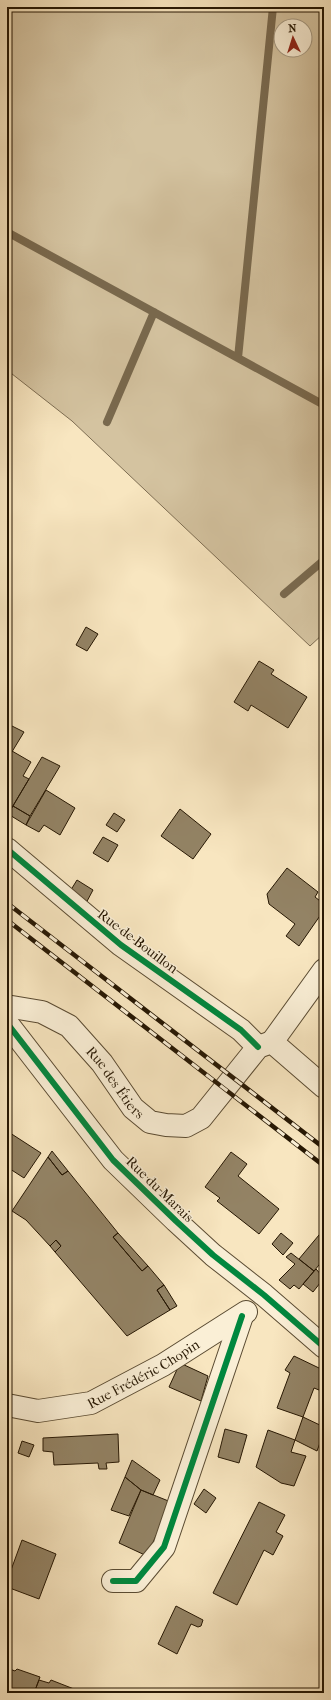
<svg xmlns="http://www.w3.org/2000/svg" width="331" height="1700" font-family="'IM FELL French Canon',serif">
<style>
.green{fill:#d4c3a0;stroke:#7d6d52;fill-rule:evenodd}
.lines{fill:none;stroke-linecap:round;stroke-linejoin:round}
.stream{stroke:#79694e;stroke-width:8}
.building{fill:#938365;stroke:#261703}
.street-casing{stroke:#5a4b32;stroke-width:24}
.street{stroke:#faefd6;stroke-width:22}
.rail-casing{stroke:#261703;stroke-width:4.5}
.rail{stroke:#faefd6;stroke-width:3;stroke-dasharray:9;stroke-linecap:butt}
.cycleway-casing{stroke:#faefd6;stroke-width:8}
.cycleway{stroke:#00873e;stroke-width:6}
.labels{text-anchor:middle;stroke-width:3;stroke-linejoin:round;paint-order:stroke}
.street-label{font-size:14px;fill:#261703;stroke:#faefd6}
</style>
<rect width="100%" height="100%" fill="#f8e6c0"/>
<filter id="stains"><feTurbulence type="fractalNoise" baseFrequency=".005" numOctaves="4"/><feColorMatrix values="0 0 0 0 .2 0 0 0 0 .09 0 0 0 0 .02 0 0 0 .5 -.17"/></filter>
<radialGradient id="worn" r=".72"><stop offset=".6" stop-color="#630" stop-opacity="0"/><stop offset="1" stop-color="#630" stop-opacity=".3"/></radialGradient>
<path class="green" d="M7 7H324V633L310 646 72 421 7 370ZM281 26H305V50H281Z"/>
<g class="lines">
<path class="stream" d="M7 232 324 405
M238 358 273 7
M107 422 154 312
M284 594 324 560"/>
</g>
<path class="building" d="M86 627 98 634 87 651 76 645Z
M259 661 274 670 271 674 307 697 288 728 251 705 248 711 234 702Z
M10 725 24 732 7 760V731Z
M12 751 31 762 23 776 29 779 8 814 7 760Z
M42 757 60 766 30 816 13 806Z
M46 790 75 808 60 835 44 825 39 832 26 825Z
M13 806 30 816 26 825 8 814Z
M180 809 211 834 193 859 161 836Z
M114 813 125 820 117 832 106 825Z
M103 837 118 845 108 862 93 853Z
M287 868 318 892 315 897 324 904V910L299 946 286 936 295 924 269 904 267 894Z
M77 880 93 890 85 905 69 893Z
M7 1131 41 1153 24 1178 7 1167Z
M52 1151 68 1171 62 1175 48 1157Z
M231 1152 247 1164 238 1176 279 1209 259 1234 217 1201 220 1198 205 1187Z
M48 1157 62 1175 68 1171 118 1233 113 1237 142 1271 148 1266 164 1285 157 1290 170 1310 127 1336 55 1252 61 1246 56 1240 50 1246 26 1220 12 1211Z
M324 1229V1259L314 1271 299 1259Z
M118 1233 148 1266 142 1271 113 1237Z
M281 1233 293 1243 283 1255 272 1244Z
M56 1240 61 1246 55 1252 50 1246Z
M291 1253 314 1271 299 1289 294 1285 290 1289 279 1280 295 1264 286 1257Z
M316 1269 324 1278 313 1292 303 1284Z
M164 1285 177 1306 170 1310 157 1290Z
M294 1356 319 1368 324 1373V1392L314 1388 303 1417 277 1408 290 1373 285 1370Z
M180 1363 208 1376 201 1401 169 1387Z
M303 1417 324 1427V1432L317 1451 295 1440Z
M225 1429 247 1435 239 1463 218 1457Z
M268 1430 295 1440 291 1452 306 1456 294 1486 281 1483 256 1467Z
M118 1434 119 1462 106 1463 107 1469H99L98 1463 54 1465 53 1452 43 1451V1438Z
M22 1441 34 1445 29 1457 18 1453Z
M132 1460 160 1480 153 1495 141 1490 125 1477Z
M125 1477 141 1490 129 1516 111 1510Z
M204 1489 216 1498 206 1513 194 1504Z
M141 1490 171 1502 147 1556 119 1543Z
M259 1502 285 1515 276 1532 283 1536 273 1555 264 1550 237 1605 213 1593Z
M22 1540 56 1554 39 1599 7 1587V1581Z
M176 1606 203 1620 201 1626 198 1627 191 1624 177 1654 158 1644Z
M7 1668 15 1671 17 1669 40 1677 34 1693H7Z
M39 1680 49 1683 51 1680 74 1689 73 1693H34Z"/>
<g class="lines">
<g class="street-casing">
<g id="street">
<path d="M7 849 121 945 241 1030 258 1047"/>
<path id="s1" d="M7 1008 12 1007 42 1012 69 1026 102 1063 133 1108 150 1122 166 1125 186 1126 201 1118 258 1047 272 1042 324 1087"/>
<path d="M7 1023 113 1160 176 1221 213 1255 264 1295 324 1347"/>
<path d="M272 1042 324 970"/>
<path id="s2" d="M7 1405 38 1411 91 1403 163 1365 246 1312"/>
<path d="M113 1581H136L164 1547 242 1316"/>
</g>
</g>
<use href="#street" class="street"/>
<g class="rail-casing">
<path id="rail" d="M7 903 324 1148
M7 920 324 1166"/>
</g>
<use href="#rail" class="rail"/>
<g class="cycleway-casing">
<path id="cycleway" d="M7 849 121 945 241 1030 258 1047
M7 1023 113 1160 176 1221 213 1255 264 1295 324 1347
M113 1581H136L164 1547 242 1316"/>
</g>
<use href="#cycleway" class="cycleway"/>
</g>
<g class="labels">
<g class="street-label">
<text transform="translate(138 941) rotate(37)" y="5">Rue de Bouillon</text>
<text dy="5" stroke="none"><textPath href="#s1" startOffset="139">Rue des Étiers</textPath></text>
<text transform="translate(160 1189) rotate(44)" y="5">Rue du Marais</text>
<text dy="5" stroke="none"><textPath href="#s2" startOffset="145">Rue Frédéric Chopin</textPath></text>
</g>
</g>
<rect width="331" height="1700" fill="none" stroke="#f8e6c0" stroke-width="24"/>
<rect x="8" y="8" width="315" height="1684" fill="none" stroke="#261703" stroke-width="2"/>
<rect x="12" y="12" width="307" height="1676" fill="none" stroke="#261703"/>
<g transform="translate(293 38) rotate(356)"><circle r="19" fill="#faefd6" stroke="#a59982"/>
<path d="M0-3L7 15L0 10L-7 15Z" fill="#8f2418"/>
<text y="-6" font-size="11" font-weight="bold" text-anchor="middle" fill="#261703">N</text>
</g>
<rect width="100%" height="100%" filter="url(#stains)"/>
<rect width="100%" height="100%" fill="url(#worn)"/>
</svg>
